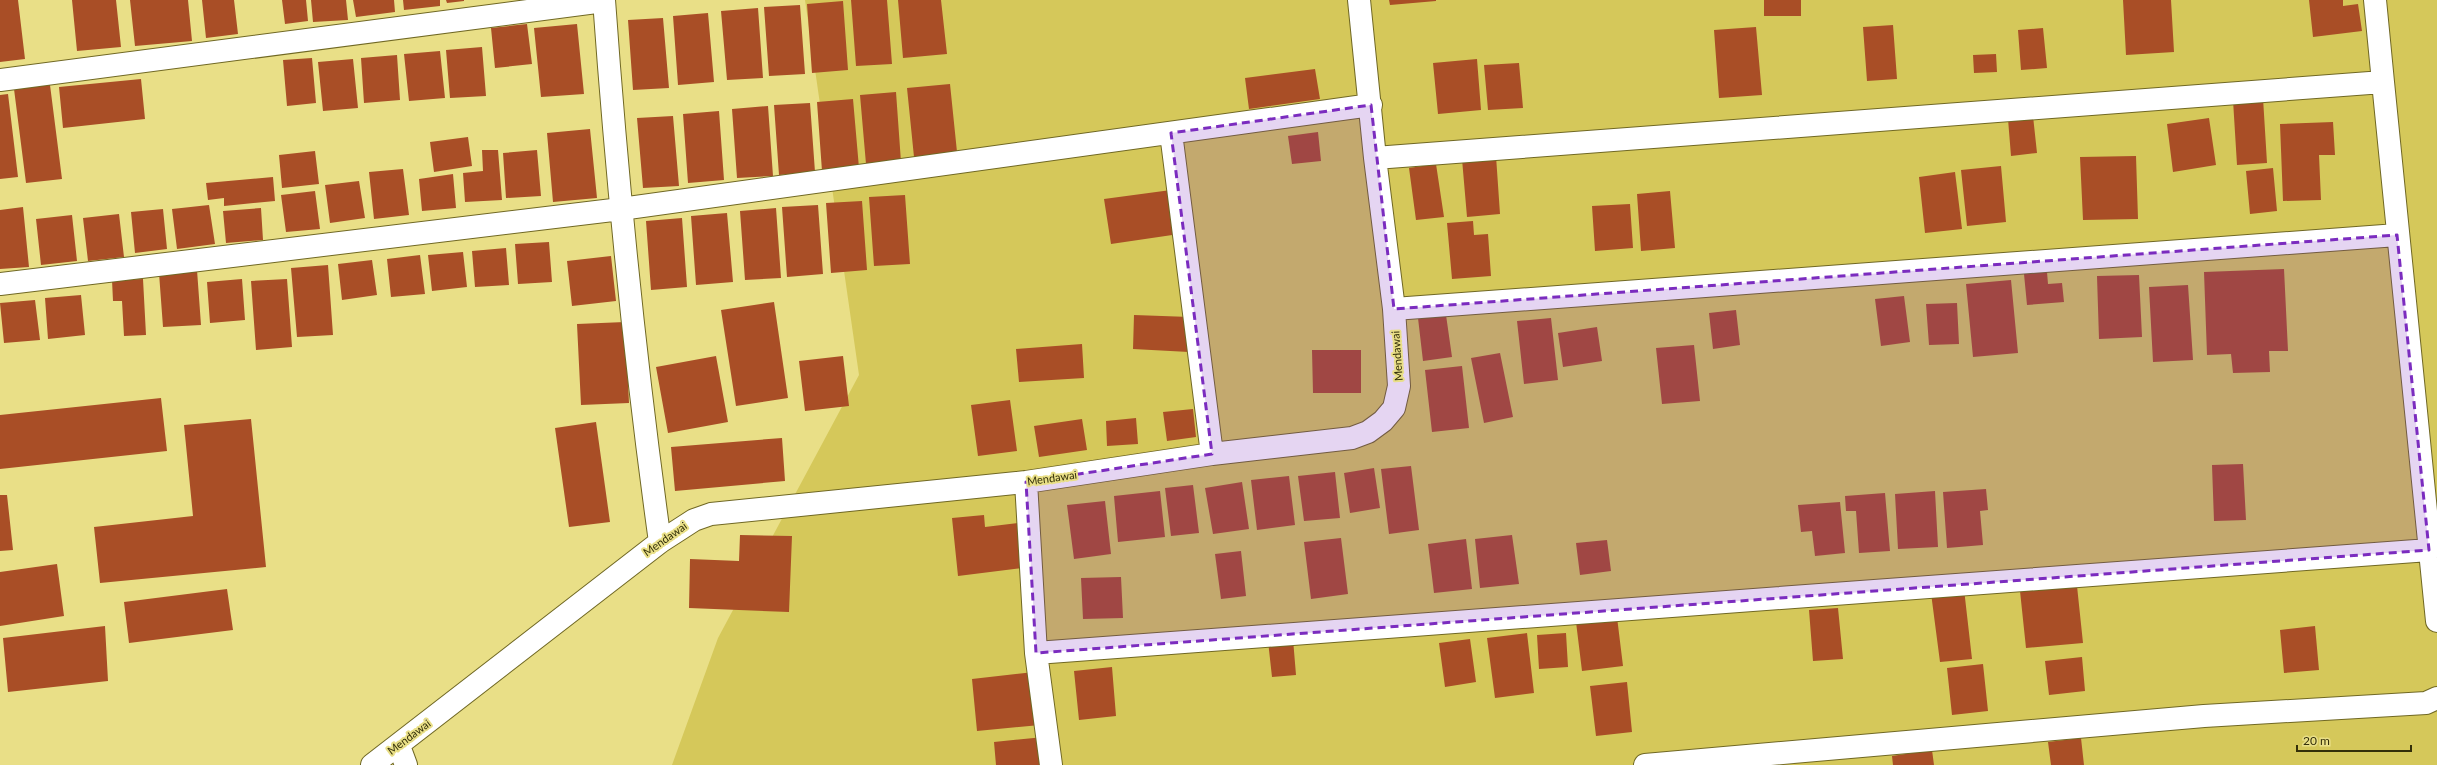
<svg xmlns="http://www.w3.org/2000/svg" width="2437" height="765" font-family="Lato,sans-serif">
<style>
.green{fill:#d5c85a}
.building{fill:#a94e26}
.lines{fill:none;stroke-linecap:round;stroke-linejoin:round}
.minor-casing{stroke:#706824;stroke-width:24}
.minor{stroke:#fff;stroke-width:22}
.marked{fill:#7b2cbf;fill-opacity:0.2;stroke:#7b2cbf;stroke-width:3;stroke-dasharray:8 5;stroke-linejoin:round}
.labels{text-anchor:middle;stroke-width:4;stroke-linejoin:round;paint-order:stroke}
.street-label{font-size:11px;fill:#332f09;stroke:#e9df87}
</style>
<rect width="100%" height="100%" fill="#e9df87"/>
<path class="green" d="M805 0H2437V765H672L718 638 859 375Z"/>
<path class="building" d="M0 0H18L25 59 0 62Z
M72 0H116L121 47 77 51Z
M130 0H188L192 41 135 46Z
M202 0H234L238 34 206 38Z
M282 0H306L308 21 285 24Z
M311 0H346L348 20 313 22Z
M353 0H394L395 12 356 17Z
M403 0H440V6L404 10Z
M446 0H464V1L447 3Z
M851 0H887L892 64 856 66Z
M898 0H941L947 54 903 58Z
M1389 0H1436V1L1390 5Z
M1764 0H1801V16H1764Z
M2123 0H2171L2174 52 2126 55Z
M2309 0H2343V6L2358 4 2362 31 2313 37Z
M843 1 848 70 812 73 807 4Z
M800 5 805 74 769 76 764 7Z
M758 8 763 78 727 80 721 11Z
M708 13 714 82 678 85 673 16Z
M663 18 669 88 633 90 628 20Z
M527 24 532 64 495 68 491 28Z
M577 24 584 94 541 97 534 28Z
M1893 25 1897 79 1867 81 1863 27Z
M1756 27 1762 95 1719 98 1714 30Z
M2043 28 2047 68 2021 70 2018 30Z
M482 47 486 96 450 98 446 50Z
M440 51 445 98 409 101 404 54Z
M1996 54 1997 72 1974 73 1973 55Z
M397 55 400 100 364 103 361 58Z
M312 58 316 103 287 106 283 60Z
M353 59 358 108 323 111 318 62Z
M1477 59 1481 110 1438 114 1433 63Z
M1519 63 1523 108 1488 110 1484 65Z
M1315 69 1320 99 1249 109 1245 78Z
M141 79 145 119 63 128 59 87Z
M950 84 957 152 914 157 907 88Z
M50 85 62 179 26 183 14 89Z
M896 92 901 162 866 164 860 95Z
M8 94 18 177 0 179V95Z
M2263 98 2267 163 2237 165 2233 100Z
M853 99 859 168 822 171 817 102Z
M810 103 815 172 779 175 774 105Z
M768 106 773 176 737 178 732 109Z
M719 111 724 180 688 183 683 114Z
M673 116 679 186 643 188 637 118Z
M2033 116 2037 153 2011 156 2008 119Z
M2209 118 2216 165 2173 172 2167 124Z
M2333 122 2335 155H2319L2321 200 2283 201 2280 124Z
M590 129 597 198 553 202 547 133Z
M1318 132 1321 161 1292 164 1288 136Z
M468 137 472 166 434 172 430 142Z
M482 150H498L502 200 465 202 463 173 483 171Z
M537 150 541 196 506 198 503 153Z
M315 151 319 184 282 188 279 155Z
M1496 156 1500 214 1467 217 1462 159Z
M2136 156 2138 219 2083 220 2080 157Z
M1436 164 1444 217 1416 220 1409 168Z
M2001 166 2006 222 1967 226 1961 170Z
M2273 168 2277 211 2250 214 2246 171Z
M403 169 409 215 374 219 369 172Z
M1955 172 1962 229 1925 233 1919 177Z
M453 174 456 208 422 211 419 179Z
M273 177 275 201 224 206V198L208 200 206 183Z
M359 181 365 218 330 223 325 185Z
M1171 190 1179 234 1111 244 1104 199Z
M315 191 320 229 286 232 281 195Z
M1670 191 1675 248 1641 251 1637 194Z
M905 195 910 264 874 266 869 197Z
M862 201 867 270 831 273 826 203Z
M1630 204 1633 248 1595 251 1592 206Z
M209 205 215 244 177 249 172 209Z
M818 205 823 274 787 277 782 207Z
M23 207 29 267 0 269V210Z
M261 208 263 240 226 243 223 211Z
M776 208 781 278 745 280 740 211Z
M163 209 167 249 135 253 131 212Z
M727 213 733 282 696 285 691 216Z
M119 214 124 257 88 261 83 218Z
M72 215 77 261 41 265 36 219Z
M682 218 687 287 651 290 646 221Z
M1473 221 1474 235 1488 234 1491 276 1452 279 1447 223Z
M549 242 552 282 518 284 515 244Z
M506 248 509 285 475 287 472 251Z
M463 252 467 287 432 291 428 255Z
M420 255 425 294 391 297 387 259Z
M611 256 616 301 572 306 567 261Z
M372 260 377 295 342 300 338 264Z
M328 265 333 335 297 337 291 268Z
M2284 269 2288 351H2269L2270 372 2233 373 2231 354 2207 355 2204 272Z
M197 270 201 325 163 327 159 273Z
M2047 272 2048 284 2062 283 2064 302 2027 305 2024 274Z
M2139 275 2142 337 2099 339 2097 276Z
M143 279 146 335 124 336 122 301H113L112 280Z
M242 279 245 320 210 323 207 282Z
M287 279 292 347 256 350 251 281Z
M2011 280 2018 353 1973 357 1966 284Z
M2188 285 2193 360 2153 362 2149 287Z
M81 295 85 335 48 339 45 298Z
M1904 296 1910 342 1881 346 1875 299Z
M35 300 40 340 4 343 0 303Z
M774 302 788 398 736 406 721 310Z
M1957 303 1959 344 1929 345 1926 304Z
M1736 310 1740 345 1713 349 1709 313Z
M1134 315 1190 317 1189 352 1133 349Z
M1446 315 1452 357 1423 361 1418 318Z
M1551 318 1558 380 1524 384 1517 321Z
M625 322 629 403 581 405 577 324Z
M1597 327 1602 361 1563 367 1558 333Z
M1082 344 1084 378 1019 382 1016 349Z
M1694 345 1700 401 1662 404 1656 348Z
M1312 350H1361V393H1313Z
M1500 353 1513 417 1484 423 1471 358Z
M716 356 728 422 668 433 656 367Z
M843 356 849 406 805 411 799 361Z
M1462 366 1469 428 1432 432 1425 370Z
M161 398 167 451 0 469V415Z
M1010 400 1017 451 978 456 971 405Z
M1193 409 1196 437 1167 441 1163 412Z
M1136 418 1138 444 1107 446 1106 421Z
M251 419 266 567 100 583 94 527 193 516 184 425Z
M1082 419 1087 450 1039 457 1034 426Z
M596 422 610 522 569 527 555 428Z
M782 438 785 481 675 491 671 447Z
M2243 464 2246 520 2214 521 2212 465Z
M1411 466 1419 530 1389 534 1381 469Z
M1374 468 1380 508 1350 513 1344 473Z
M1335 472 1340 518 1304 521 1298 476Z
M1289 476 1295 525 1257 530 1251 480Z
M1242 482 1249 529 1213 534 1205 488Z
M1193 485 1199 533 1171 536 1165 488Z
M1986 489 1988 510 1980 511 1983 545 1947 548 1943 492Z
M1160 491 1165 537 1118 542 1114 496Z
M1935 491 1938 547 1898 549 1895 494Z
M1885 493 1890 551 1859 553 1856 511H1846L1845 496Z
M0 495H7L13 550 0 551Z
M1105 501 1111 554 1074 559 1067 505Z
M1840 502 1845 553 1815 556 1812 531 1801 532 1798 505Z
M984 515 985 527 1018 523 1023 568 958 576 952 518Z
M740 535 792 536 789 612 689 608 690 559 739 561Z
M1512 535 1519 584 1480 588 1475 539Z
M1341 538 1348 594 1311 599 1304 542Z
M1466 539 1472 589 1434 593 1428 544Z
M1607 540 1611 571 1580 575 1576 543Z
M1241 551 1246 596 1221 599 1215 554Z
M57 564 64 616 0 626V572Z
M1121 577 1123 618 1083 619 1081 578Z
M2077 586 2083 643 2026 648 2020 591Z
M227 589 233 630 129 643 124 602Z
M1964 589 1972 659 1940 662 1931 593Z
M1838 608 1843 659 1813 661 1809 610Z
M1617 617 1623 666 1582 671 1576 622Z
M105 626 108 681 8 692 3 638Z
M2315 626 2319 670 2284 673 2280 630Z
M1527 633 1534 693 1495 698 1487 638Z
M1566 633 1568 667 1539 669 1537 635Z
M1293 639 1296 675 1272 677 1268 641Z
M1470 639 1476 682 1445 687 1439 643Z
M2082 657 2085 691 2049 695 2045 661Z
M1983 664 1988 711 1952 715 1947 668Z
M1112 667 1116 716 1079 720 1074 671Z
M1034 672 1040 725 977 731 972 679Z
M1627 682 1632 732 1596 736 1590 686Z
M1044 737 1047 765H996L994 742Z
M2081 738 2084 765H2051L2048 742Z
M1932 750 1934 765H1893L1892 756Z"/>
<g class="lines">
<g class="minor-casing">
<path id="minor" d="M604 0C617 181 635 362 660 542
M2375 0 2383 82
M0 80 604 1
M1171 133 1212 454
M1375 158 2383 82 2437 621
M0 284 621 209 1371 105
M1394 309 2397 235
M1026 482 1036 653 1051 765
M1036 653 2429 550
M399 746 406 765
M372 765 660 542 694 520 711 514 1026 482 1212 454 1352 438 1368 432 1383 421 1394 408 1399 386 1394 309 1375 158 1359 0
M1645 765 2204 716 2426 703 2437 698"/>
</g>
<use href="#minor" class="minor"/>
</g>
<path class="marked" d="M1371 105 1394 309 2397 235 2429 550 1036 653 1026 482 1212 454 1171 133Z"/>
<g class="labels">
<g class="street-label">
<text transform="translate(1397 356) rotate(-94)" y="4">Mendawai</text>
<text transform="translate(1052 478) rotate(-8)" y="4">Mendawai</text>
<text transform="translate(665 539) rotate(-35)" y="4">Mendawai</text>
<text transform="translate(409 737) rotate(-37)" y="4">Mendawai</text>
</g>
</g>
<path d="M2297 745v6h114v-6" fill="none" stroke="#332f09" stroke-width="2"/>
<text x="2303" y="745" font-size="12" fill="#332f09" stroke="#e9df87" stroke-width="3" paint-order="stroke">20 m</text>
</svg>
